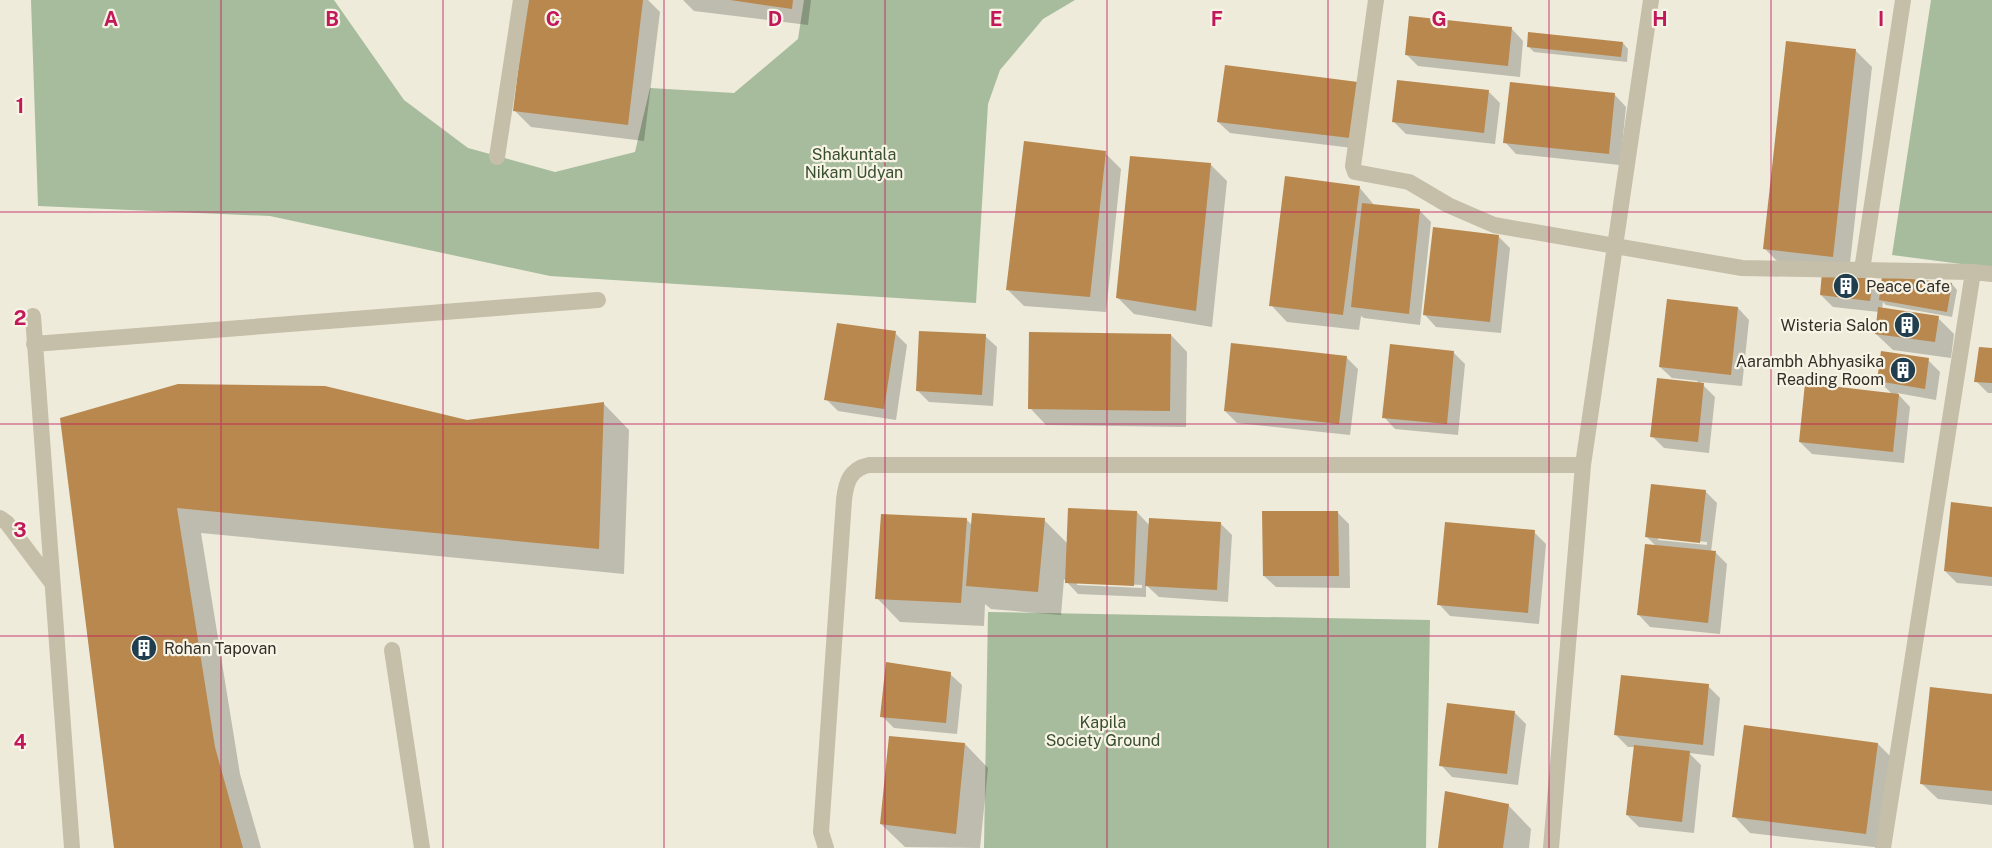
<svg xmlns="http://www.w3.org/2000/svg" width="1992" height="848" font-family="'Public Sans',sans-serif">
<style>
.green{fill:#a7bc9c}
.shadow{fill:#0003;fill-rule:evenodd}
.building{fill:#b9884e}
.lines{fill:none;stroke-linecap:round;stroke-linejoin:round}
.service{stroke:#c5bea8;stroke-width:16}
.minor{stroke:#c5bea8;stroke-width:16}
.grid{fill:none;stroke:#c2185b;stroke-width:1.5;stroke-opacity:0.55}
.labels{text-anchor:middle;stroke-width:4.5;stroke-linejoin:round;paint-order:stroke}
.park-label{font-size:16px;fill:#384e2e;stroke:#f7f4e6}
.poi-label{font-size:16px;fill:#332e27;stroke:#f7f4e6;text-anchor:start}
.grid-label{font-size:20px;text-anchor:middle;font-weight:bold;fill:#c2185b;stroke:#f7f4e6;stroke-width:4.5;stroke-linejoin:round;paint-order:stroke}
</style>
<rect width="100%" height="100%" fill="#eeebda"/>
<path class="green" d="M31 0H334L404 100 468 148 555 172 635 152 650 88 734 93 798 39 804 0H1075L1043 19 1000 70 988 104 976 303 550 276 270 216 38 206Z
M1931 0H1992V268L1892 255Z
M988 612 1430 620 1426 848H984Z"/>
<path class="shadow" d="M528 0H648L660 12 644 141 531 127 515 111Z
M683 0H811L808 25 694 11Z
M1512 29 1523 41 1520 77 1418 66 1406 54Z
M1623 43 1628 49 1627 62 1534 52 1528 46Z
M1855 50 1872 67 1849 272 1781 265 1764 248Z
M1357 83 1361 149 1230 133 1218 122Z
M1488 91 1500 103 1495 144 1406 134 1394 122Z
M1615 95 1626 107 1620 165 1516 154 1505 142Z
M1105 153 1121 169 1106 312 1024 306 1007 289Z
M1210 164 1227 181 1212 327 1134 314 1118 298Z
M1359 187 1375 206 1419 210 1431 222 1420 325 1364 318 1361 316 1359 330 1287 322 1271 305Z
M1498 236 1510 248 1501 333 1436 327 1425 315Z
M1873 278 1882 287 1952 284 1957 290 1952 317 1886 305 1883 302 1882 309 1938 318 1954 334 1951 358 1893 350 1876 334 1879 312 1833 307 1821 295Z
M1738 308 1749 320 1742 386 1700 382 1715 397 1709 453 1664 448 1652 436 1698 381 1672 378 1660 367Z
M895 333 907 345 896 420 838 411 826 399Z
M1171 335 1187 352 1186 427 1046 425 1030 408Z
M985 336 997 347 993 406 929 402 918 391Z
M1992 350V393H1988L1976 381Z
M1454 353 1465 364 1458 435 1395 429 1384 417Z
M1346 357 1358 369 1350 435 1237 423 1225 411Z
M1928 360 1940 372 1936 400 1897 393 1910 407 1904 463 1812 454 1800 442 1892 394 1878 380Z
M604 404 629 430 624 574 201 533 240 774 261 848H115L61 419 467 421Z
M1705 491 1717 503 1711 552 1716 553 1727 564 1720 634 1650 627 1639 615 1657 547 1647 537ZM1658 537 1707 542V545L1658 540Z
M1992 508V586L1957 583 1945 571Z
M1137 512 1150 526 1220 523 1232 535 1228 602 1159 597 1146 585V597L1078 594 1064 579 1061 615 991 609 985 604 984 626 900 622 877 598 966 519 972 525 1044 520 1068 544ZM1077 582 1142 585V588L1077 585Z
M1337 512 1349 524 1350 588 1276 587 1264 576Z
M1534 532 1546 544 1539 624 1450 616 1439 604Z
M950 674 962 685 957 734 894 728 882 716Z
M1708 686 1720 698 1714 756 1689 753 1701 765 1694 833 1639 827 1627 815 1635 747H1628L1616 735Z
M1992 695V805L1938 799 1921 783Z
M1514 712 1526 724 1518 785 1452 777 1441 765Z
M965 744 988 768 980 848 905 847 881 824Z
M1878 744 1894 760 1883 848 1750 833 1734 816Z
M1508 805 1531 829 1529 848H1440Z"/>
<path class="building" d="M527 0H643L628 125 513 111Z
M730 0H793L792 9Z
M1409 16 1512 27 1508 66 1405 55Z
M1528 32 1623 42 1621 57 1527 47Z
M1786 41 1856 49 1833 257 1763 249Z
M1225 65 1358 82 1350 138 1217 122Z
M1397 80 1489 90 1484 133 1392 122Z
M1510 82 1615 93 1609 154 1503 143Z
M1024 141 1106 151 1090 297 1006 290Z
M1130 156 1211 163 1196 311 1116 298Z
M1285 176 1360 186 1343 315 1269 306Z
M1362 203 1420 209 1409 314 1351 307Z
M1433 227 1499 235 1490 322 1423 315Z
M1822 272 1874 276 1870 301 1820 295Z
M1882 276 1952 283 1947 312 1879 300Z
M1667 299 1738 307 1731 375 1659 367Z
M1878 307 1939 316 1935 342 1875 334Z
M837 323 896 331 884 409 824 400Z
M919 331 986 334 982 395 916 391Z
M1029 332 1171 334 1170 411 1028 409Z
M1231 343 1347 356 1339 424 1224 411Z
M1390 344 1454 351 1447 424 1382 418Z
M1979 347 1992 348V383L1974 382Z
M1881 351 1929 358 1925 389 1877 381Z
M1657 378 1704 383 1698 442 1650 437Z
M1805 383 1899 394 1893 452 1799 442Z
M178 384 325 386 467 420 604 402 599 549 177 508 215 747 243 848H114L60 418Z
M1651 484 1706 490 1700 543 1645 537Z
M1951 502 1992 507V577L1944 571Z
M1068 508 1137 511 1134 586 1065 583Z
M1262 511H1338L1339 576H1263Z
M972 513 1045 518 1038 592 966 586Z
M881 514 967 518 961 603 875 599Z
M1149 518 1221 522 1217 590 1145 586Z
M1445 522 1535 530 1528 613 1437 605Z
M1645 544 1716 551 1708 623 1637 615Z
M886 662 951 672 946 723 880 717Z
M1621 675 1709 684 1703 745 1614 735Z
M1930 687 1992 694V791L1920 784Z
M1447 703 1515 711 1507 774 1439 766Z
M1744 725 1878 743 1866 834 1732 817Z
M889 736 965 743 956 834 880 824Z
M1634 745 1690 751 1682 822 1626 815Z
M1445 791 1509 804 1503 848H1438Z"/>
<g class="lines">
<path class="service" d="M497 157 521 0
M392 650 422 848"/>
<path class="minor" d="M1376 0 1353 166 1355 172 1409 182 1448 205 1494 225 1742 268 1973 272 1992 274
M1862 270 1903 0
M33 316 72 848
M34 344 598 300
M0 518 7 523 52 583
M826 848 821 832 844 500C846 482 850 469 869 465H1583
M1551 848 1583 465 1651 0
M1883 848 1973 272"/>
</g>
<path class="grid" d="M221 0V848M443 0V848M664 0V848M885 0V848M1107 0V848M1328 0V848M1549 0V848M1771 0V848M0 212H1992M0 424H1992M0 636H1992"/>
<defs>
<g id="building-disc" transform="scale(1.35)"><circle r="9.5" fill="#213e4f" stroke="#f7f4e6"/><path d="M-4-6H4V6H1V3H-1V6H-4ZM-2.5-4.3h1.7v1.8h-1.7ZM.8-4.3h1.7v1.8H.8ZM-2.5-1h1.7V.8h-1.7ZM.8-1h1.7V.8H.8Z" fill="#fff"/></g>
</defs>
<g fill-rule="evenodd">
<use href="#building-disc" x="1846" y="286"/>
<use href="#building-disc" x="1907" y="325"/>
<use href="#building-disc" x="1903" y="370"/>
<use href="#building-disc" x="144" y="648"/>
</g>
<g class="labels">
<g class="park-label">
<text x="854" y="160">Shakuntala<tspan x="854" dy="18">Nikam Udyan</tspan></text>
<text x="1103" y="728">Kapila<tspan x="1103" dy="18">Society Ground</tspan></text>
</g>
<g class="poi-label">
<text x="1866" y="292">Peace Cafe</text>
<text x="1888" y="331" text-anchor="end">Wisteria Salon</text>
<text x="1884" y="367" text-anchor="end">Aarambh Abhyasika<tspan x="1884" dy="18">Reading Room</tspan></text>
<text x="164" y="654">Rohan Tapovan</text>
</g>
</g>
<g class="grid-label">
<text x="111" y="26">A</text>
<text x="332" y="26">B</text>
<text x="553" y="26">C</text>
<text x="775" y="26">D</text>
<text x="996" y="26">E</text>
<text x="1217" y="26">F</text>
<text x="1439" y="26">G</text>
<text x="1660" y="26">H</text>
<text x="1881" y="26">I</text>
<text x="20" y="113">1</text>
<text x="20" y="325">2</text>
<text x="20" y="537">3</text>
<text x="20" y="749">4</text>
</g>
</svg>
